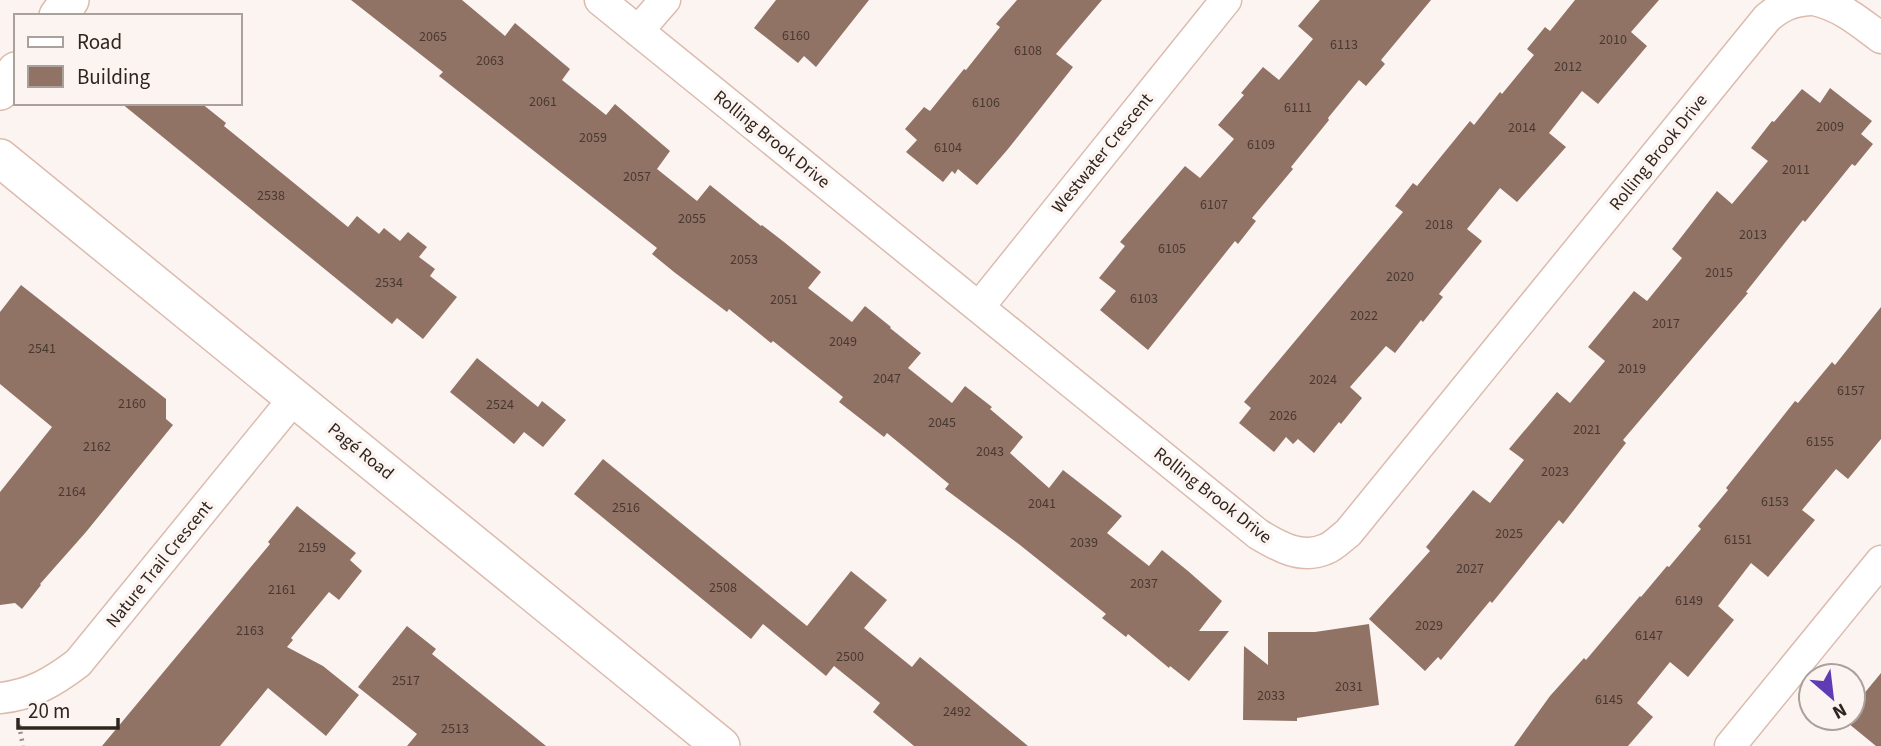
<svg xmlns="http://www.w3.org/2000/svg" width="1881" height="746" font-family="'Source Sans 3',sans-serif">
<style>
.building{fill:#917366}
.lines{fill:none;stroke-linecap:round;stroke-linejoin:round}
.minor-casing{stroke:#dcbbad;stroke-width:33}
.tertiary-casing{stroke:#dcbbad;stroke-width:40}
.path{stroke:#99908b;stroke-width:4.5;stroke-dasharray:2 5;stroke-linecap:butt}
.minor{stroke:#fff;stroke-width:30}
.tertiary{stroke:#fff;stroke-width:37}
.labels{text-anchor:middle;stroke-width:7;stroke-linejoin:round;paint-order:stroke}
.number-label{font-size:14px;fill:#483830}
.street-label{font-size:18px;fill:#30241e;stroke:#fbf4f1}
</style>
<rect width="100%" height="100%" fill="#fbf4f1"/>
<path class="building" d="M351 0H462L505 36 515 23 570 69 562 80 606 115 615 104 670 151 657 169 697 201 710 185 761 226 762 225 784 242 821 272 808 288 852 322 865 306 891 327 890 328 921 353 908 368 952 403 965 386 992 407 990 409 1023 437 1010 453 1049 488 1063 470 1122 516 1107 533 1149 566 1162 550 1188 571 1222 601 1199 631H1229L1189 681 1170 666 1169 668 1128 634 1126 637 1102 618 1106 614 1020 545 945 489 949 484 887 433 884 437 839 402 843 397 773 341 771 343 729 309 727 312 674 272 652 254 657 248 439 76 443 72Z
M776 0H869L816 67 804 56 798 63 754 28Z
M1017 0H1102L1056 54 1073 67 1008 149 977 185 958 169 955 174 952 171 943 182 906 152 917 140 905 129 924 107 930 111 964 69 966 70 1000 27 996 24Z
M1320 0H1431L1381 60 1385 64 1366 86 1359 80 1328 118 1329 120 1291 167 1293 169 1252 218 1256 221 1238 244 1235 241 1148 350 1100 310 1116 291 1099 278 1125 246 1120 242 1185 166 1200 178 1234 139 1218 125 1244 95 1241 93 1263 67 1279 80 1313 39 1298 26Z
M1575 0H1659L1631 32 1647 46 1598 104 1582 91 1549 133 1566 147 1517 202 1500 188 1467 229 1482 241 1439 294 1443 297 1423 322 1421 320 1395 353 1386 346 1350 387 1362 398 1341 424 1339 422 1314 453 1298 439 1293 444 1286 437 1274 452 1239 423 1251 408 1244 402 1403 212 1395 206 1413 183 1417 186 1470 121 1474 125 1500 92 1502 94 1534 55 1527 49 1545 27 1550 31Z
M1830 88 1872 121 1861 134 1873 144 1855 166 1852 164 1805 222 1803 220 1746 292 1748 293 1623 440 1626 443 1563 524 1559 520 1492 603 1490 601 1441 660 1438 657 1425 671 1369 619 1430 551 1426 547 1473 490 1490 503 1524 460 1509 449 1557 392 1570 403 1605 361 1588 347 1634 291 1647 301 1682 258 1672 249 1717 191 1732 204 1768 161 1751 148 1772 121 1774 122 1802 89 1820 103Z
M121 103H201L226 123 224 126 348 227 357 216 379 234 384 228 400 241 408 232 427 247 419 257 435 269 430 276 457 297 423 339 397 318 392 324Z
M21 285 166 399V419L173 425 86 532 40 584 41 585 22 609 15 603 0 605V492L52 427 0 384V312Z
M1881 307V439L1848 479 1836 469 1802 510 1815 520 1768 577 1751 563 1718 606 1734 620 1688 677 1670 662 1637 703 1653 717 1628 746H1514L1550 696 1584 658 1586 660 1640 596 1641 597 1667 566 1669 567 1701 529 1698 526 1728 490 1726 488 1795 401 1798 403 1832 362 1835 365Z
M477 358 538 407 542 401 566 420 543 447 524 432 514 444 450 392Z
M603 459 807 626 851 571 887 600 864 628 912 667 920 657 1028 746H914L873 712 880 703 834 666 826 676 763 624 751 639 574 494Z
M297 506 356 553 350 560 362 571 339 600 329 592 291 638 293 640 287 647 323 666 359 695 326 736 268 688 220 746H102L270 544 268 542Z
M1369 624 1379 705 1297 718V721L1243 720 1244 646 1268 665V632H1315Z
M407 626 436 649 432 654 546 746H407L417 734 358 687Z
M1881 673V746H1876L1843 719 1853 718V707Z"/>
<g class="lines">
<g class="minor-casing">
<path id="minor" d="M600 0 1258 534C1278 546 1301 560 1326 549 1334 546 1341 538 1348 533L1767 18C1781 6 1792 1 1810 0
M1814 0C1841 6 1860 22 1881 38
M638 31 665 0
M979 307 1226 0
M0 698C31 695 53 682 78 663L295 397
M1730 746 1881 561"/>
</g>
<g class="tertiary-casing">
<path id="tertiary" d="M58 16 70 0
M0 91 16 71
M0 158 721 746"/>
</g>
<path class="path" d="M19 725 23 746"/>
<use href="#minor" class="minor"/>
<use href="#tertiary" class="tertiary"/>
</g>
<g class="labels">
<g class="number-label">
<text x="796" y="40">6160</text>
<text x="433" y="41">2065</text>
<text x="1613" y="44">2010</text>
<text x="1344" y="49">6113</text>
<text x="1028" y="55">6108</text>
<text x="490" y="65">2063</text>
<text x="1568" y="71">2012</text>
<text x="543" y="106">2061</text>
<text x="986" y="107">6106</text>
<text x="1298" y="112">6111</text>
<text x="1830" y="131">2009</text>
<text x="1522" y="132">2014</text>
<text x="593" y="142">2059</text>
<text x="1261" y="149">6109</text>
<text x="948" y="152">6104</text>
<text x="1796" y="174">2011</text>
<text x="637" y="181">2057</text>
<text x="271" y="200">2538</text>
<text x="1214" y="209">6107</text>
<text x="692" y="223">2055</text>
<text x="1439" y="229">2018</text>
<text x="1753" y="239">2013</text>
<text x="1172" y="253">6105</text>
<text x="744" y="264">2053</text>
<text x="1719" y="277">2015</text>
<text x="1400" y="281">2020</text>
<text x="389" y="287">2534</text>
<text x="1144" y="303">6103</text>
<text x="784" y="304">2051</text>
<text x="1364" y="320">2022</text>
<text x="1666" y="328">2017</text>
<text x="843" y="346">2049</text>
<text x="42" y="353">2541</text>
<text x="1632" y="373">2019</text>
<text x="887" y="383">2047</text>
<text x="1323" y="384">2024</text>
<text x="1851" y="395">6157</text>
<text x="132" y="408">2160</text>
<text x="500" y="409">2524</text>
<text x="1283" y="420">2026</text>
<text x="942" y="427">2045</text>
<text x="1587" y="434">2021</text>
<text x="1820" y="446">6155</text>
<text x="97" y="451">2162</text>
<text x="990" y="456">2043</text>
<text x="1555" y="476">2023</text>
<text x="72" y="496">2164</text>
<text x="1775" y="506">6153</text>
<text x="1042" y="508">2041</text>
<text x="626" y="512">2516</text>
<text x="1509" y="538">2025</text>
<text x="1738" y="544">6151</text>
<text x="1084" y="547">2039</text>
<text x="312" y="552">2159</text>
<text x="1470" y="573">2027</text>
<text x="1144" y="588">2037</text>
<text x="723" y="592">2508</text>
<text x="282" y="594">2161</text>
<text x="1689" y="605">6149</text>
<text x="1429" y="630">2029</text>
<text x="250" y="635">2163</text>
<text x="1649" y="640">6147</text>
<text x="850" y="661">2500</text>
<text x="406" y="685">2517</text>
<text x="1349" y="691">2031</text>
<text x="1271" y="700">2033</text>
<text x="1609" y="704">6145</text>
<text x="957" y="716">2492</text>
<text x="455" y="733">2513</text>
</g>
<g class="street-label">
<text transform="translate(772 139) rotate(39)" y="6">Rolling Brook Drive</text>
<text transform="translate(1658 152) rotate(-51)" y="6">Rolling Brook Drive</text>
<text transform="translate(1102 153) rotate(-51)" y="6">Westwater Crescent</text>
<text transform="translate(361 451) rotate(39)" y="6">Pagé Road</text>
<text transform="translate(1213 495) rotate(38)" y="6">Rolling Brook Drive</text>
<text transform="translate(159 564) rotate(-51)" y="6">Nature Trail Crescent</text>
</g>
</g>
<rect x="14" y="14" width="228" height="91" fill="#fbf4f1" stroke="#aaa19d" stroke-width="2"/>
<rect x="28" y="37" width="35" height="10" fill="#ffffff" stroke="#aaa19d" stroke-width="2"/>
<text x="77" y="49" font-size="21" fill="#30241e">Road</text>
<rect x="28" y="66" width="35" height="21" fill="#917366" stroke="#aaa19d" stroke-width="2"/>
<text x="77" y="84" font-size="21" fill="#30241e">Building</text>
<g transform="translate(1832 697) rotate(152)"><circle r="33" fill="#fbf4f1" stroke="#aaa19d" stroke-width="2"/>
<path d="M0-5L12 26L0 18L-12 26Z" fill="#603cb4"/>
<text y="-10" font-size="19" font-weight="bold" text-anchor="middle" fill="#30241e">N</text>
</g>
<path d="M18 718v10h100v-10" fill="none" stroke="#30241e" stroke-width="3.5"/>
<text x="28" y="718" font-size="21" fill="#30241e" stroke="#fbf4f1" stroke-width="5" paint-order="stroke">20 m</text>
</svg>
